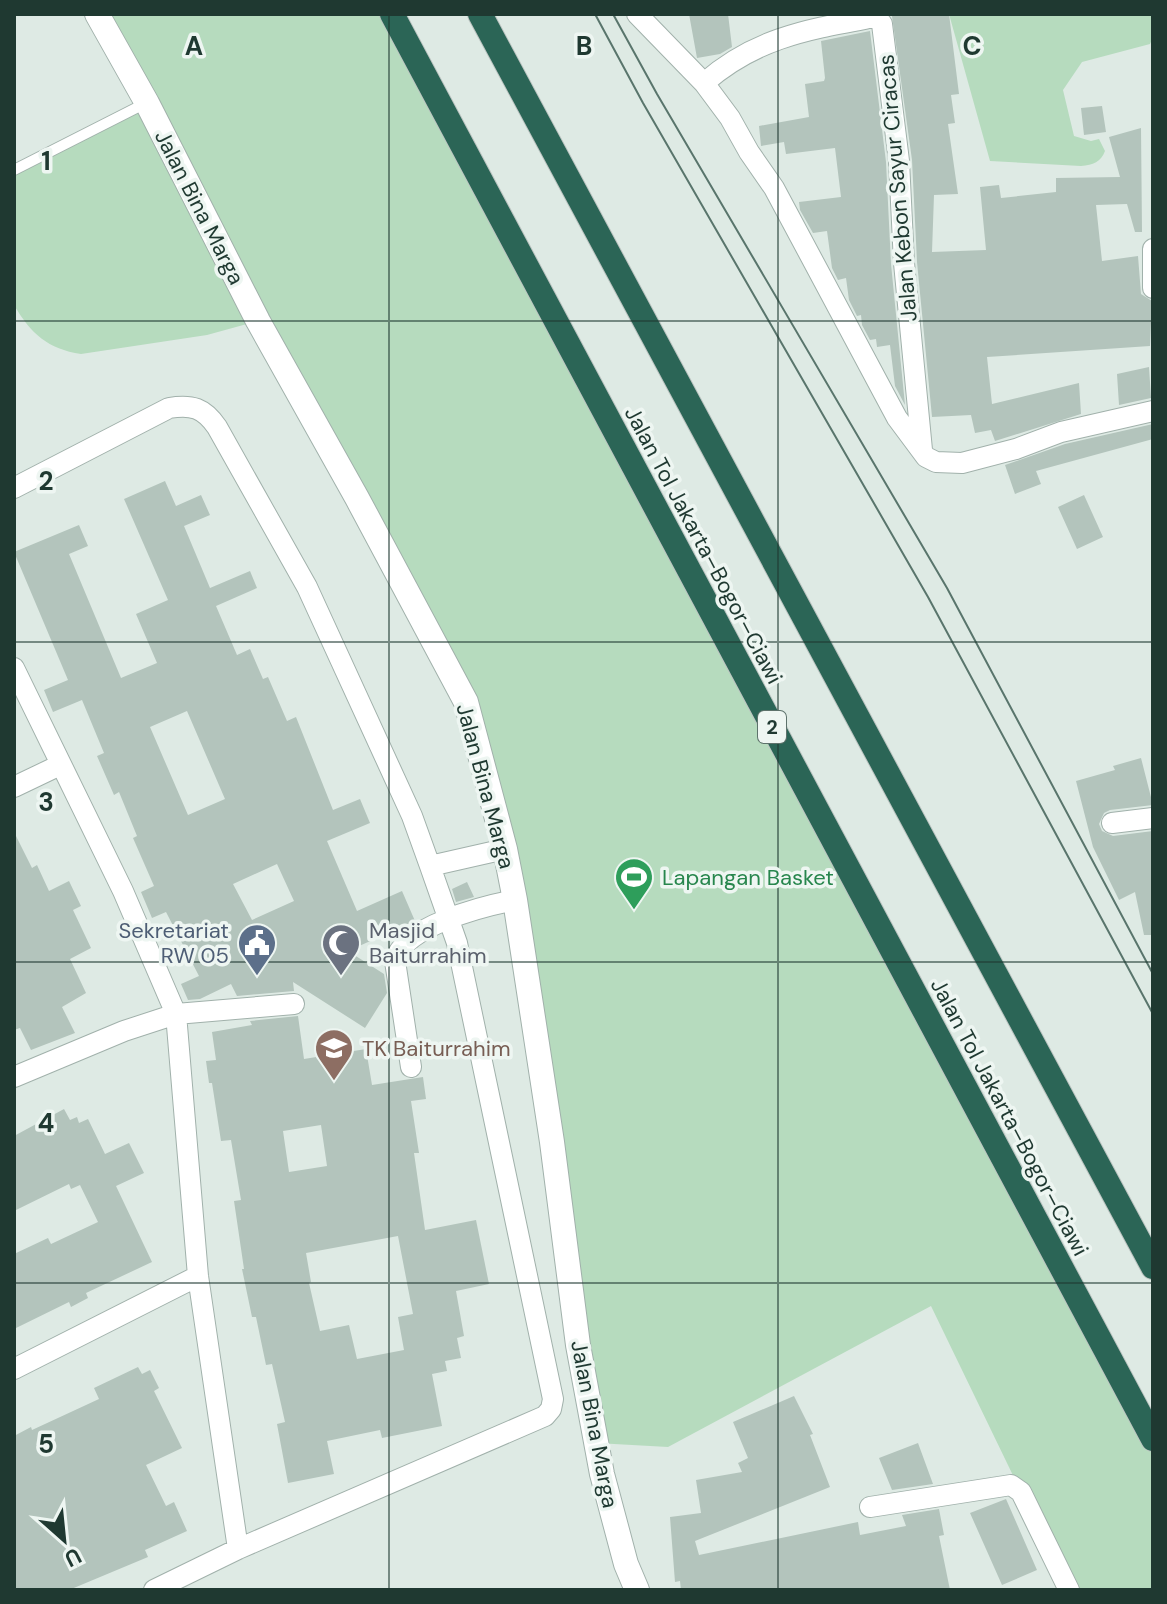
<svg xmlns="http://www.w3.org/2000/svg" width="1167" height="1604" font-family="'DM Sans',sans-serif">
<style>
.green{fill:#b6dbbe}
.building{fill:#b3c4bc;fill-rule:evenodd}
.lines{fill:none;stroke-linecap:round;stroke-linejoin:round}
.service-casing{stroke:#a1b1ab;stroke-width:12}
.minor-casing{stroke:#a1b1ab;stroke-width:22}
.tertiary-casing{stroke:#a1b1ab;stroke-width:26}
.motorway-casing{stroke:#bcc4c1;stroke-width:26}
.service{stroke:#fff;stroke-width:10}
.minor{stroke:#fff;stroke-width:20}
.tertiary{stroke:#fff;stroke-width:24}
.motorway{stroke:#2b6556;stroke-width:24}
.tram{stroke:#59756c;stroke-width:2}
.grid{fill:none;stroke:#1f3931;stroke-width:2;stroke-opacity:0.55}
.labels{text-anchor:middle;stroke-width:7;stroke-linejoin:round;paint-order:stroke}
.shield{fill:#eef6f2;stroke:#5d726b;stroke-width:2}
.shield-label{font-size:20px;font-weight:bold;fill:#1f3931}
.street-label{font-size:22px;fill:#1f3931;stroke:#eef6f2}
.leisure-label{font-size:22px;fill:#27864d;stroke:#eef6f2;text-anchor:start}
.service-label{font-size:22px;fill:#4e5e75;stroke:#eef6f2;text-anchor:end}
.worship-label{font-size:22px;fill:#5b616d;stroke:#eef6f2;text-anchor:start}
.education-label{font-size:22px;fill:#785e54;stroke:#eef6f2;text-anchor:start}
.grid-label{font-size:26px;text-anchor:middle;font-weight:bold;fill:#1f3931;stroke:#eef6f2;stroke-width:7;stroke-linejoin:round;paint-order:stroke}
</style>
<rect width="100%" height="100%" fill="#deeae4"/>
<path class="green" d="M97 14H392L1153 1439V1590H1074L1021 1492 931 1306 668 1447 596 1443 505 849 466 702 258 321 207 335 81 354C48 349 31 334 14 305V170L147 103Z
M949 14H1153V37L1150 44 1082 62 1063 90 1074 136 1091 141 1099 139 1105 151C1101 162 1093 165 1081 166L990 161Z"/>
<path class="building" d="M689 14H728L732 47 720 54 697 58Z
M909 14H949L959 94 951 95 955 123 948 124 958 194 934 195 932 252 986 250 980 187 999 185 1001 198 1056 192V178L1120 177 1109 137 1141 128 1142 232H1135L1127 204 1096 205 1102 261 1138 256 1141 294 1152 301 1150 346 987 357 992 404 1079 383 1081 414 995 441 991 430 975 433 971 415 932 417 917 262 912 160 892 16Z
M870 31 886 162 891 264 905 405 895 386 890 345 877 347 876 339 870 340 862 325 861 315 857 316 849 300 846 278 838 280 832 268 827 231 813 233 800 210 799 202 841 197 835 148 786 154 784 142 761 146 759 126 809 117 805 84 824 81 825 78 821 41Z
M1102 106 1106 132 1084 135 1081 108Z
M1149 367 1151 398 1119 405 1117 374Z
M1153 424V439L1036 471 1041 484 1015 494 1005 465 1065 444Z
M165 481 176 506 201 495 210 515 184 526 210 588 250 571 257 588 216 606 237 655 250 649 263 679 268 677 287 721 296 717 333 810 360 799 370 823 327 841 357 911 402 891 415 921 348 951 384 974 387 993 365 1028 293 982 294 991 237 996 231 984 200 999 188 1000 181 984 199 976 166 912 152 918 141 892 154 886 133 838 137 836 119 792 114 795 97 756 104 753 82 700 53 712 44 690 68 680 14 552 79 525 88 546 69 554 121 678 157 663 136 614 168 600 124 499ZM187 711 225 799 188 815 150 727ZM277 864 294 901 252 920 233 884Z
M1084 495 1103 537 1077 549 1058 507Z
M1141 758 1153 805 1110 810 1104 813 1099 824 1102 831 1113 836 1153 831V935H1144L1135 892 1119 900 1093 847 1076 781 1115 770 1113 766Z
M14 832 32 868 37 865 49 891 69 881 81 906 73 910 91 948 70 959 86 993 62 1007 75 1033 31 1050 20 1028 14 1030Z
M467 882 474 897 456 902 452 889Z
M298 1016 304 1059 366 1049 372 1085 423 1077 426 1099 411 1101 419 1153H414L425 1230 476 1220 489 1284 456 1291 464 1336 457 1338 461 1358 445 1361 447 1371 432 1374 442 1426 382 1438 380 1430 327 1441 334 1474 288 1483 277 1424 285 1422 272 1364 266 1365 256 1317H252L242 1269H244L234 1201 241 1200 231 1140 221 1141 212 1083H209L206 1061 216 1060 212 1032 252 1025 250 1021ZM321 1125 327 1166 289 1172 283 1131ZM398 1236 413 1314 398 1317 404 1350 357 1359 349 1325 320 1331 309 1283 311 1282 306 1253Z
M64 1109 70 1120 77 1117 79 1123 88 1119 105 1154 129 1143 144 1173 116 1186 152 1262 86 1293 88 1298 71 1307 69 1302 14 1329V1254L48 1238 51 1244 98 1222 80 1185 71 1189 69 1184 14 1211V1136Z
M138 1367 142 1374 150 1370 159 1388 154 1391 182 1448 146 1465 166 1506 174 1502 187 1531 145 1550 148 1557 69 1590H14V1436L31 1427 32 1430 99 1399 94 1388Z
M794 1396 813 1434 810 1435 830 1487 695 1541 699 1555 858 1522 860 1535 906 1526 902 1515 939 1509 944 1535 939 1536 950 1590H681L680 1581 675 1582 670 1517 701 1513 696 1480 742 1472 738 1463 748 1458 733 1422Z
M918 1443 933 1484 892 1490 879 1458Z
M1006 1499 1037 1570 1002 1585 970 1513Z"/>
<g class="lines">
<g class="service-casing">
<path id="service" d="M14 170 146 103"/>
</g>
<g class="minor-casing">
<path id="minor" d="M637 14 704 83 730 118 749 152 774 188 897 418 926 457 936 462 962 463 1016 449 1061 432 1153 411
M704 83C754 39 805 30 869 18H877L882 24 899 161 904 263 922 450
M1153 249V288
M14 488 169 408C192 404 204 408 217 427L307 587 412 816 430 866 457 943 553 1399 551 1409 545 1416 238 1549 154 1590
M14 668 123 891 176 1014 198 1276 238 1549
M14 787 60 765
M1112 823 1153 818
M430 866 505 849
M411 1067 395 961C403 926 484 906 515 900
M14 1077 124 1031 176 1014 294 1004
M14 1369 198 1276
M870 1507 1011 1485 1021 1492 1069 1590"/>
</g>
<g class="tertiary-casing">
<path id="tertiary" d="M97 14 147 103 258 321 357 498 466 702 505 849 515 900 552 1142 578 1345 602 1474 626 1564 637 1590"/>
</g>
<g class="motorway-casing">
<path id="motorway" d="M392 14 1153 1439
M480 14 1153 1267"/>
</g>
<use href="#service" class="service"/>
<use href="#minor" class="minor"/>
<use href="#tertiary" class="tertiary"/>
<use href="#motorway" class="motorway"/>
<path class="tram" d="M595 14 643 103 928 597 1153 1014
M613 14 657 94 947 588 1153 974"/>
</g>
<path class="grid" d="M389 14V1590M778 14V1590M14 321H1153M14 642H1153M14 962H1153M14 1283H1153"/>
<defs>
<g id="stadium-pin" transform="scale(2)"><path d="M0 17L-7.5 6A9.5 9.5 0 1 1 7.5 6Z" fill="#2e9e5b" stroke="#eef6f2"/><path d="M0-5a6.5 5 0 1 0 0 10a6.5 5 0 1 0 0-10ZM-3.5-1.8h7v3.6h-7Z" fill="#fff"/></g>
<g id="civic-pin" transform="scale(2)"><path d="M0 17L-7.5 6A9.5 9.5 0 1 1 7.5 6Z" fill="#5c6f8a" stroke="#eef6f2"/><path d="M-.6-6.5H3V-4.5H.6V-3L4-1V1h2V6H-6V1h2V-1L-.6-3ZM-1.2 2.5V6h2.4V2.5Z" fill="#fff"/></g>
<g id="mosque-pin" transform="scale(2)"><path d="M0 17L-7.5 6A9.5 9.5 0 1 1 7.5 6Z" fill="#6b7280" stroke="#eef6f2"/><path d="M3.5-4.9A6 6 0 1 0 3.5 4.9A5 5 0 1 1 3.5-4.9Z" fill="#fff"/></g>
<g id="school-pin" transform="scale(2)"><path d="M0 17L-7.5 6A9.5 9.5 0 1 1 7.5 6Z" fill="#8d6e63" stroke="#eef6f2"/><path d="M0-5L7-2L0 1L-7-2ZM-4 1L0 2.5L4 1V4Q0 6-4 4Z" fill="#fff"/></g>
</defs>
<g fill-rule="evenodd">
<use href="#stadium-pin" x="634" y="877"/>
<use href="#civic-pin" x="257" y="943"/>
<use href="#mosque-pin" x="341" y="943"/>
<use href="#school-pin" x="334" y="1048"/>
</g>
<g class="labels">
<rect class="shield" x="758" y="711" width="28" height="32" rx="6"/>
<g class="shield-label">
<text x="772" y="734">2</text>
</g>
<g class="street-label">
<text transform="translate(897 188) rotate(-95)" y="8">Jalan Kebon Sayur Ciracas</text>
<text transform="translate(200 207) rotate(63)" y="8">Jalan Bina Marga</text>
<text transform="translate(704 545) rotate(62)" y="8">Jalan Tol Jakarta–Bogor–Ciawi</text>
<text transform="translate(486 786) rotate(75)" y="8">Jalan Bina Marga</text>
<text transform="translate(1010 1117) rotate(62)" y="8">Jalan Tol Jakarta–Bogor–Ciawi</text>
<text transform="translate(595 1424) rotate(79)" y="8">Jalan Bina Marga</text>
</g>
<g class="leisure-label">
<text x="662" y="885">Lapangan Basket</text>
</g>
<g class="service-label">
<text x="229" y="938">Sekretariat<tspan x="229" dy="25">RW 05</tspan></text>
</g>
<g class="worship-label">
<text x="369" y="938">Masjid<tspan x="369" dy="25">Baiturrahim</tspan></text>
</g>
<g class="education-label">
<text x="362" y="1056">TK Baiturrahim</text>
</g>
</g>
<g class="grid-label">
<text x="194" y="55">A</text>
<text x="584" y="55">B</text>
<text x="972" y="55">C</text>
<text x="46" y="170">1</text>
<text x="46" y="490">2</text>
<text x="46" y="811">3</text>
<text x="46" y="1132">4</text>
<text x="46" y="1453">5</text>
</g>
<rect width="1167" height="1604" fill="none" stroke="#1f3931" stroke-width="32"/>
<g transform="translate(64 1540) rotate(153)" stroke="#eef6f2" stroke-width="6" paint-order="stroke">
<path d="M0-6L14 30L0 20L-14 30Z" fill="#1f3931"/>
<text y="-12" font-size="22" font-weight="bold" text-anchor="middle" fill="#1f3931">U</text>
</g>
</svg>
